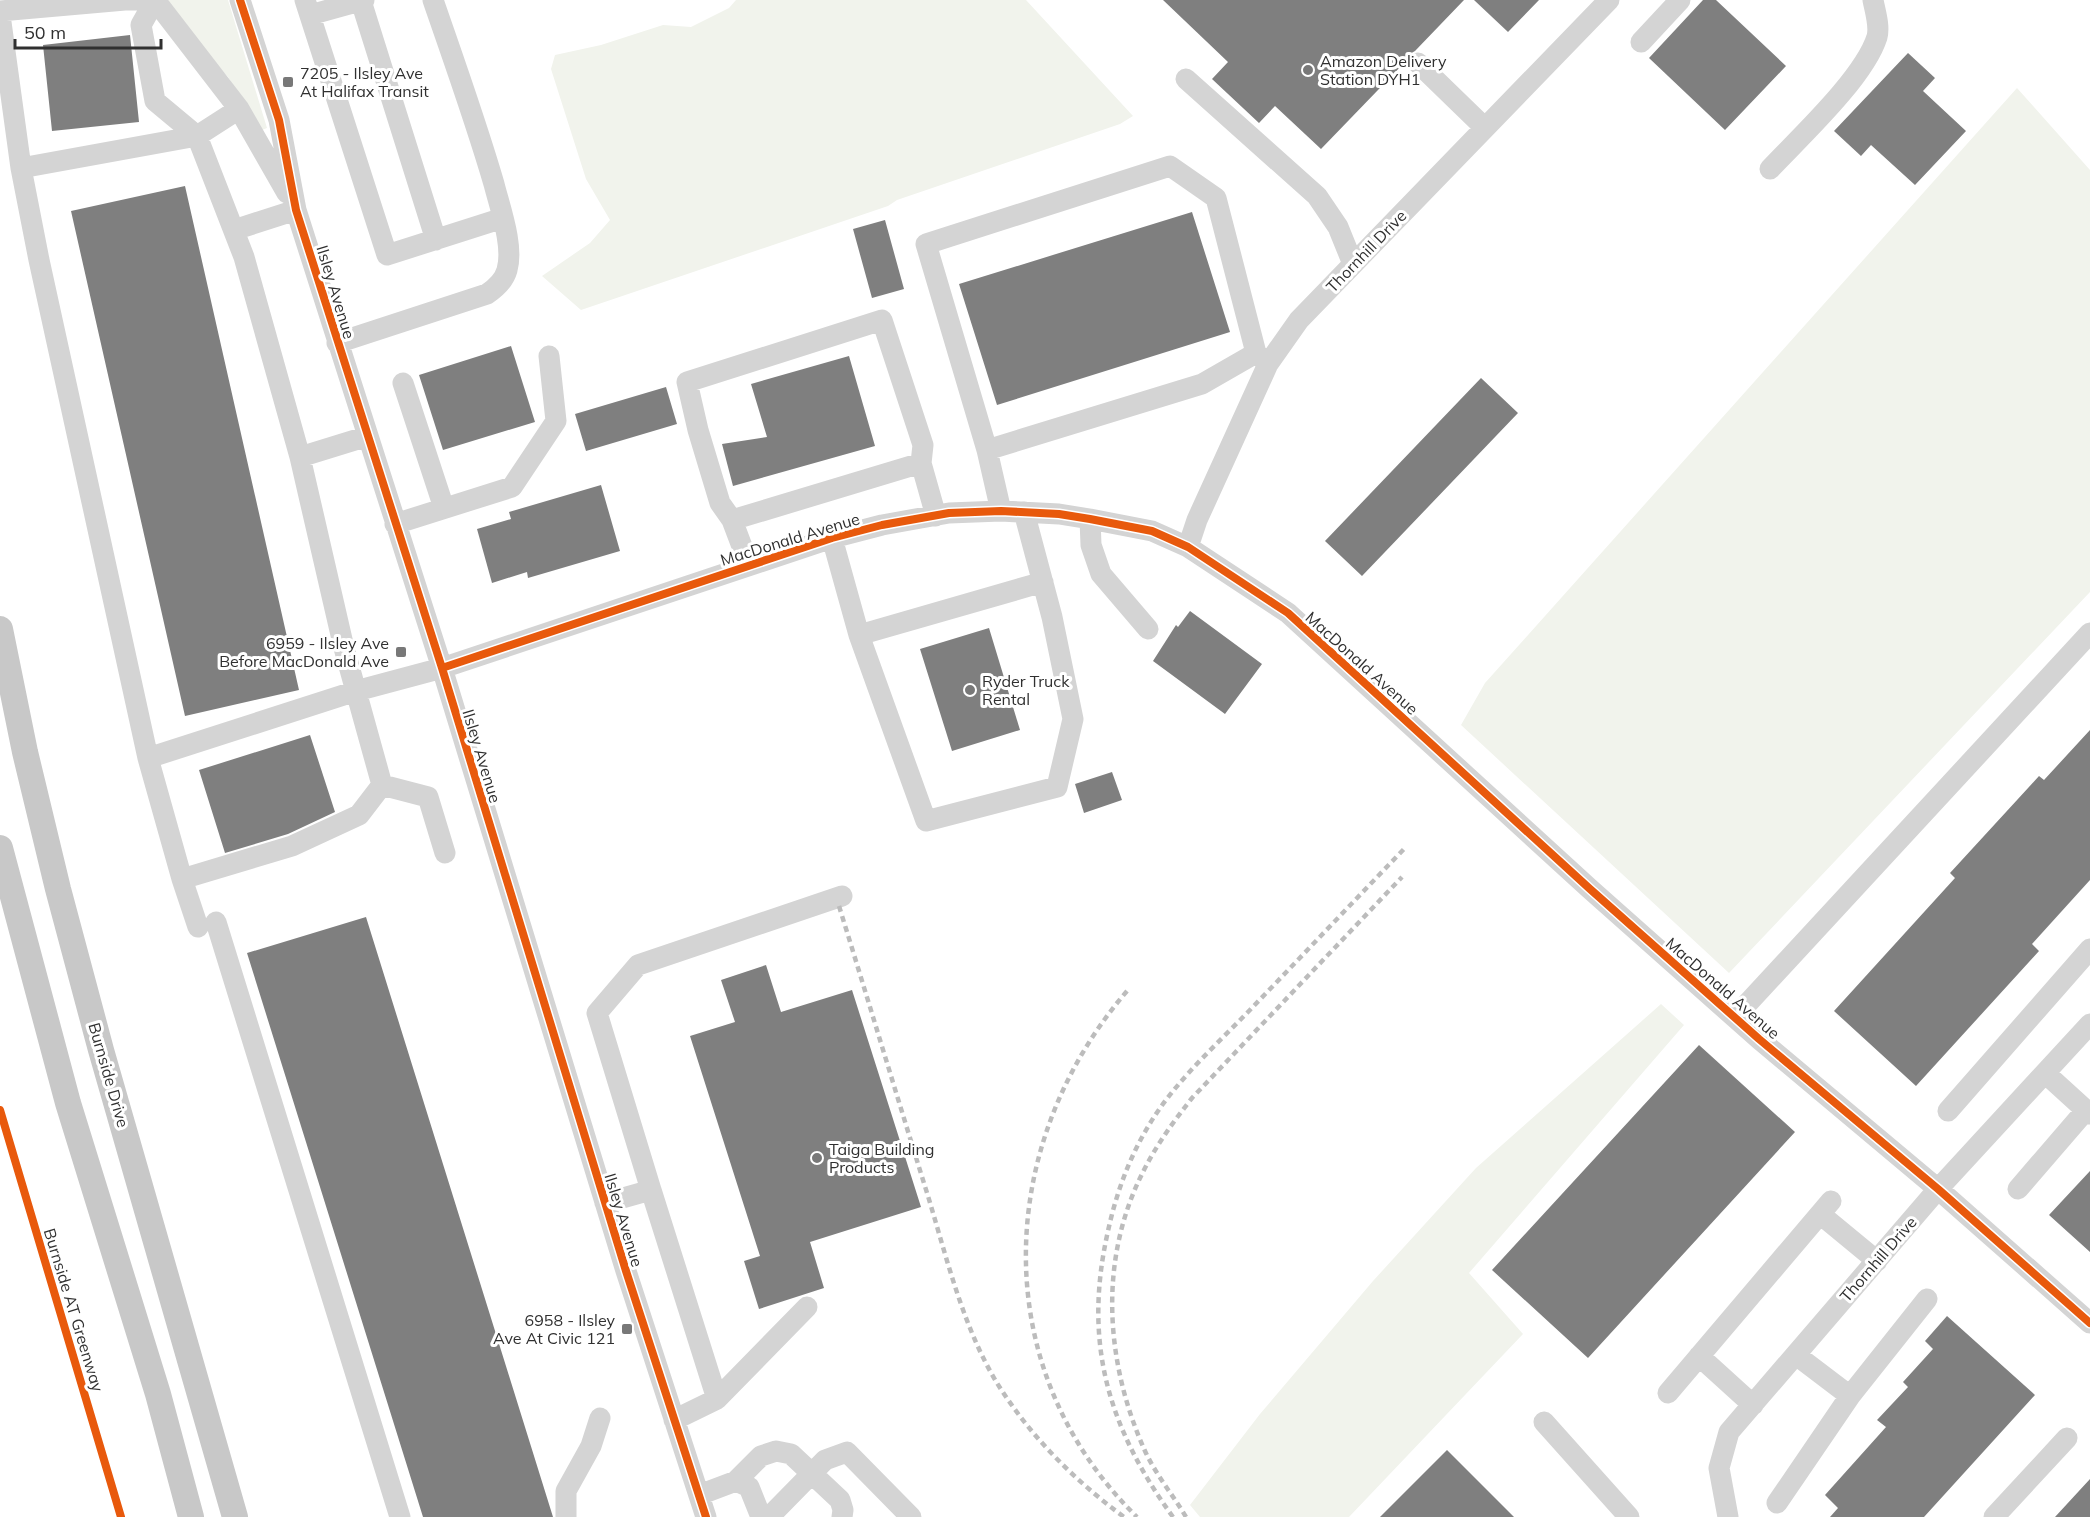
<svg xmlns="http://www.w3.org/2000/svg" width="2090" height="1517" font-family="Mulish,sans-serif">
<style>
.green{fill:#f1f3ec}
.building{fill:#7f7f7f}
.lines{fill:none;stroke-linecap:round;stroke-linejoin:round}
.minor{stroke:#d4d4d4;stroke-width:21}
.major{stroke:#c8c8c8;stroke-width:26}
.rail{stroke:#bcbcbc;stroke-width:4.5;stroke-dasharray:6 4.5;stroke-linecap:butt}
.cycleway-casing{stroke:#fff;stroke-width:11}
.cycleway{stroke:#e8590c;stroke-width:8}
.poi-dot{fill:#787878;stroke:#fff;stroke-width:2}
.labels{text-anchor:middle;stroke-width:6;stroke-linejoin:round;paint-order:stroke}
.poi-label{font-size:16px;fill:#303030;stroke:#fff;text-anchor:start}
.street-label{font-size:16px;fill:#303030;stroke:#fff}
</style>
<rect width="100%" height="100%" fill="#fff"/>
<path class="green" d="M168 0H228L267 128 262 130 228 77 189 34Z
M736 0H1026L1133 116 1120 124 897 200 888 206 581 310 542 276 590 243 610 220 586 179 551 69 555 55 601 45 663 25 691 27 729 8Z
M2017 88 2090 170V592L1729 973 1461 725 1485 683Z
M1661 1004 1684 1025 1469 1273 1523 1334 1349 1517H1200L1190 1505 1260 1414 1373 1281 1476 1168Z"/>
<path class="building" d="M1163 0H1464L1415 51 1408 55 1406 61 1321 149 1275 106 1259 123 1212 79 1228 62Z
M1474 0H1539L1508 32Z
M1703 0H1716L1786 66 1725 130 1649 58Z
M130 35 139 122 52 131 43 45Z
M1908 53 1935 78 1923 91 1966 131 1915 185 1871 145 1861 156 1834 131Z
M185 186 299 690 185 716 71 211Z
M1192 212 1230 332 997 405 959 284Z
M885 220 904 289 872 298 853 229Z
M511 346 535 422 443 450 419 375Z
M849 356 875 446 733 486 722 444 767 437 751 384Z
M1481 378 1518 413 1362 576 1325 541Z
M666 387 677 424 586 451 575 414Z
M601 485 620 551 528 578 527 572 492 583 477 529 511 519 509 512Z
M1190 611 1262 664 1225 714 1153 661 1176 625 1178 627Z
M989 628 1020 730 952 751 920 649Z
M2090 730V880L2032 944 2039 951 1916 1086 1834 1011 1955 878 1950 873 2039 776 2044 780Z
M310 735 335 812 288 834 225 853 199 770Z
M1112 772 1122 800 1084 813 1075 784Z
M366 917 553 1517H423L247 953Z
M766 965 781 1012 852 990 921 1207 810 1242 824 1288 759 1309 744 1261 760 1256 690 1036 735 1022 721 980Z
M1699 1045 1795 1132 1588 1358 1492 1270Z
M2090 1171V1252L2049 1215Z
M1947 1316 2035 1395 1924 1517H1830L1838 1508 1825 1495 1886 1427 1877 1420 1908 1387 1903 1382 1933 1349 1925 1341Z
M1447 1450 1514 1517H1380Z
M2090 1479V1517H2055Z"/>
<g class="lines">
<path class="minor" d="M155 0 141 25 155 101 197 136 244 257 300 457 344 648 382 785 428 797 445 853
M155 0 239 109 287 193
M240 0 279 120 296 210 442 668 626 1271 706 1517
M305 0 387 255 503 218
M361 1 436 240
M0 11 125 0H155
M0 15 21 168
M310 15 364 0
M1641 42 1680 0
M1418 63 1485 128
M1186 79 1317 196 1338 227 1353 264
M1770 169C1800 137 1864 78 1877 37 1880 26 1875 11 1873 0
M234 230 296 210
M337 343 487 294C496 288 504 281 507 270 514 246 500 208 494 184 476 122 454 61 433 0
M403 383 444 508
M987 450 926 244 1170 166 1216 198 1256 353
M300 457 368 436
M1001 511 987 450 1202 384 1256 353 1266 362
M1090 519 1091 545 1101 574 1148 629
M732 520 720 503 698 430 687 382 882 320 923 445 921 463
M395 524 512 487 556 421 549 356
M832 538 859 635 926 821 1057 787 1073 719 1052 617 1024 512
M1188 547 1197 520 1268 364 1299 320 1609 0
M749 565 732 520 921 463 936 516
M859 635 1043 582
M148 758 356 691 442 668 832 538 882 525 949 513 1001 511 1059 514 1090 519 1152 531 1188 547 1288 613 1590 889 1759 1039 1938 1189 2090 1323
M182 879 292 846 359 815 382 785
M216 922 400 1517
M198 927 182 879 148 758 39 260 21 168 197 136 239 109
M1735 1017 2090 633
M2045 1073 2090 1114
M1948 1111 2090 949
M2018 1189 2086 1110
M651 1190 597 1013 638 965 842 896
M605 1203 651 1190 717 1399 674 1420
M1820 1214 1877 1261
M1796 1355 1850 1396
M1699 1356 1753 1405
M1668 1393 1831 1201
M717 1399 807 1307
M1544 1422 1629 1517
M736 1481 761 1456 776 1451 791 1454 840 1500 843 1510 842 1517
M699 1495 736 1481 749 1487 761 1517
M1777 1503 1850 1396 1927 1299
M566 1517V1491L591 1446 600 1418
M769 1517 825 1460 847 1452 911 1517
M1728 1517 1719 1468 1729 1432 1938 1189 2090 1024
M1994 1517 2067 1438"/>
<path class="major" d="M0 629 25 752 58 889 101 1050 235 1517
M0 848 68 1103 158 1394 191 1517"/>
<path class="rail" d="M839 906C869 1003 898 1100 928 1196 947 1259 963 1327 997 1383 1030 1436 1074 1480 1124 1517
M1127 991C994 1146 987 1370 1137 1517
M1173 1517C1107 1426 1083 1341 1108 1231 1116 1194 1129 1158 1149 1125 1174 1083 1213 1048 1247 1013 1300 958 1352 903 1404 849
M1186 1517C1173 1495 1156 1475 1145 1451 1105 1362 1098 1259 1144 1170 1157 1144 1174 1121 1192 1098L1402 877"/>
<g class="cycleway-casing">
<path id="cycleway" d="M240 0 279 120 296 210 442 668 626 1271 706 1517
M442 668 832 538 882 525 949 513 1001 511 1059 514 1090 519 1152 531 1188 547 1288 613 1590 889 1759 1039 1938 1189 2090 1323
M0 1110 121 1517"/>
</g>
<use href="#cycleway" class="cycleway"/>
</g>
<g class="poi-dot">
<circle cx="1308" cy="70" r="6"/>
<rect x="282" y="76" width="12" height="12" rx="3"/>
<rect x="395" y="646" width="12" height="12" rx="3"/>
<circle cx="970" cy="690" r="6"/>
<circle cx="817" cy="1158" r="6"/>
<rect x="621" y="1323" width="12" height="12" rx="3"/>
</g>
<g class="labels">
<g class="poi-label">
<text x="1320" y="67">Amazon Delivery<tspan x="1320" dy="18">Station DYH1</tspan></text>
<text x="300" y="79">7205 - Ilsley Ave<tspan x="300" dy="18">At Halifax Transit</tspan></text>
<text x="389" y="649" text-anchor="end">6959 - Ilsley Ave<tspan x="389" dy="18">Before MacDonald Ave</tspan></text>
<text x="982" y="687">Ryder Truck<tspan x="982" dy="18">Rental</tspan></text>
<text x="829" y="1155">Taiga Building<tspan x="829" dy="18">Products</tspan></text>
<text x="615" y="1326" text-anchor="end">6958 - Ilsley<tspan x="615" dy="18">Ave At Civic 121</tspan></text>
</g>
<g class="street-label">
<text transform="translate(1366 251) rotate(-46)" y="6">Thornhill Drive</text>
<text transform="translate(336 292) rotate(73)" y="6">Ilsley Avenue</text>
<text transform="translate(790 539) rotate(-17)" y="6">MacDonald Avenue</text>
<text transform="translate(1362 663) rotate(42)" y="6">MacDonald Avenue</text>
<text transform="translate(482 756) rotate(73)" y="6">Ilsley Avenue</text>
<text transform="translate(1723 988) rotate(41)" y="6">MacDonald Avenue</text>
<text transform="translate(109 1075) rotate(74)" y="6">Burnside Drive</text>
<text transform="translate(624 1220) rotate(73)" y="6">Ilsley Avenue</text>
<text transform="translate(1878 1259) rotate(-49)" y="6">Thornhill Drive</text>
<text transform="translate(74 1310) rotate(73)" y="6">Burnside AT Greenway</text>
</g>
</g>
<path d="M15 39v9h146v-9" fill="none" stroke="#303030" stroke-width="3"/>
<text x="24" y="39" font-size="18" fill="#303030" stroke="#ffffff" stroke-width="4.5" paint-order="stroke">50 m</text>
</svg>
